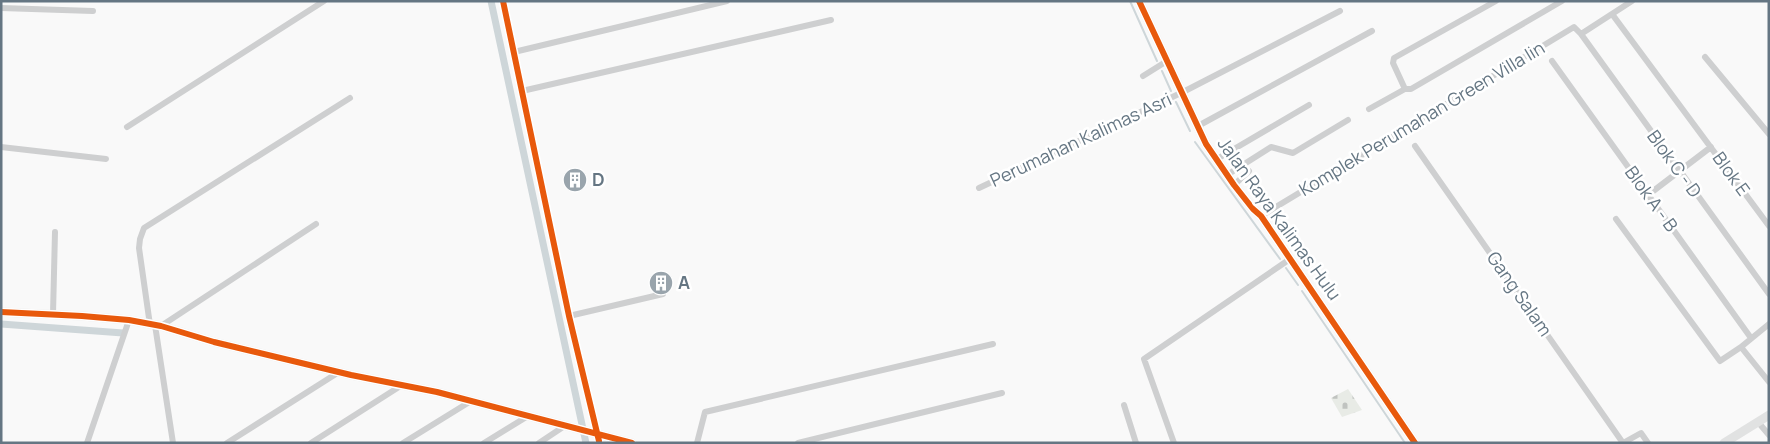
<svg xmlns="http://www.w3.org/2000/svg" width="1770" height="444" font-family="Manrope,sans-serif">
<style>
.cemetery{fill:url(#cemetery-stones)}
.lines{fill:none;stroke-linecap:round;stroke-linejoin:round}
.stream{stroke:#ced6d9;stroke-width:2}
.canal{stroke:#ced6d9;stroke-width:7}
.street{stroke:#cecfd0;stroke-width:6}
.secondary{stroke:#e1e2e2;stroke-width:9}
.cycleway-casing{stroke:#fff;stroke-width:9}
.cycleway{stroke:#e8590c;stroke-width:6}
.labels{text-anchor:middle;stroke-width:5;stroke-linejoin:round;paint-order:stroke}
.street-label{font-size:18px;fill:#657683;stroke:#fff}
.poi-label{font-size:18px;font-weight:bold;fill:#657683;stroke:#fff;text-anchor:start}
</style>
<defs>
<pattern id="cemetery-stones" width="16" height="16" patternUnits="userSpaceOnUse" patternTransform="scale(1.25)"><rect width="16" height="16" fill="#e8ebe6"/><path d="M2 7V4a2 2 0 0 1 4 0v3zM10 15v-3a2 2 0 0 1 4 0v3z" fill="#c0c3c0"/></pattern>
</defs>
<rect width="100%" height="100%" fill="#f9f9f9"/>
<path class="cemetery" d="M1348 389 1362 410 1342 417 1331 398Z"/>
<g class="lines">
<path class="stream" d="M1130 1 1157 61
M1162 71 1171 91
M1176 102 1190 131
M1195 142 1280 259
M1286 268 1298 285
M1302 291 1405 443"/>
<path class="canal" d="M491 1 586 443
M1 324 123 333"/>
<path class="street" d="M503 1 569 316 599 443
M1496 1 1394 58 1393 63 1405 89H1411L1562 1
M1632 1 1581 34 1769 294
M1 8 93 11
M1612 14 1769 226
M514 52 727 1
M1705 57 1769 134
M1552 61 1751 338
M1143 76 1167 61
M522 91 831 20
M1369 109 1405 89
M1198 126 1372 31
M127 127 324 1
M1415 146 1623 443
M1 147 106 159
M1217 159 1309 105
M1227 175 1271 147 1293 153 1348 120
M1234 185 1249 171
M979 188 1183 92 1340 11
M1648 195 1711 147
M1261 216 1574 27 1581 34
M1616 219 1720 361 1741 347
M53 314 55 232
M569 316 663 294
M1769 324 1741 347 1769 382
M150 325 139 248 140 239 144 228 350 98
M155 325 173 443
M161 326 316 224
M1124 405 1136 443
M1758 422 1769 435
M87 443 129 320
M227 443 339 372
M311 443 402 385
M403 443 471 401
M484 443 528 416
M539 443 566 425
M697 443 705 412 993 344
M798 443 1002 393
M1174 443 1144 359 1290 259
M1623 443 1641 433 1648 443"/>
<path class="secondary" d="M1139 1 1206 144 1234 185 1253 209 1261 216 1415 443
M1 312 82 316 129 320 161 326 214 342 351 375 437 392 632 443
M1724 443 1769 415"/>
<g class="cycleway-casing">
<path id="cycleway" d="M503 1 569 316 599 441
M1139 1 1206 144 1234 185 1253 209 1261 216 1415 443
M1 312 82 316 129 320 161 326 214 342 351 375 437 392 632 443"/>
</g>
<use href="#cycleway" class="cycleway"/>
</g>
<defs>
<g id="building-disc" transform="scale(1.25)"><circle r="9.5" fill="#99a4ac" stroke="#fff"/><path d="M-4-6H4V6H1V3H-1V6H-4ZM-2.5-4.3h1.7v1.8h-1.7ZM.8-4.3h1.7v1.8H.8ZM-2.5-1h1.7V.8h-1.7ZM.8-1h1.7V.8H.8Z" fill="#fff"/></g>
</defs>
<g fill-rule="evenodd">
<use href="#building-disc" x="575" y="180"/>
<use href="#building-disc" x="661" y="283"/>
</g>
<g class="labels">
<g class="street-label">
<text transform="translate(1422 119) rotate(-31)" y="6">Komplek Perumahan Green Villa Iin</text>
<text transform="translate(1081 140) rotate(-25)" y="6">Perumahan Kalimas Asri</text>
<text transform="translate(1674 164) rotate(54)" y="6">Blok C - D</text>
<text transform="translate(1731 174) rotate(54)" y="6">Blok E</text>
<text transform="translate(1651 199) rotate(54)" y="6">Blok A - B</text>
<text transform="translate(1279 219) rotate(54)" y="6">Jalan Raya Kalimas Hulu</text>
<text transform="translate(1519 294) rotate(55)" y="6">Gang Salam</text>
</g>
<g class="poi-label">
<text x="592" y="186">D</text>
<text x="678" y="289">A</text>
</g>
</g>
<rect width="1770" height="444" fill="none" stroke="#657683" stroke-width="5"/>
</svg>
